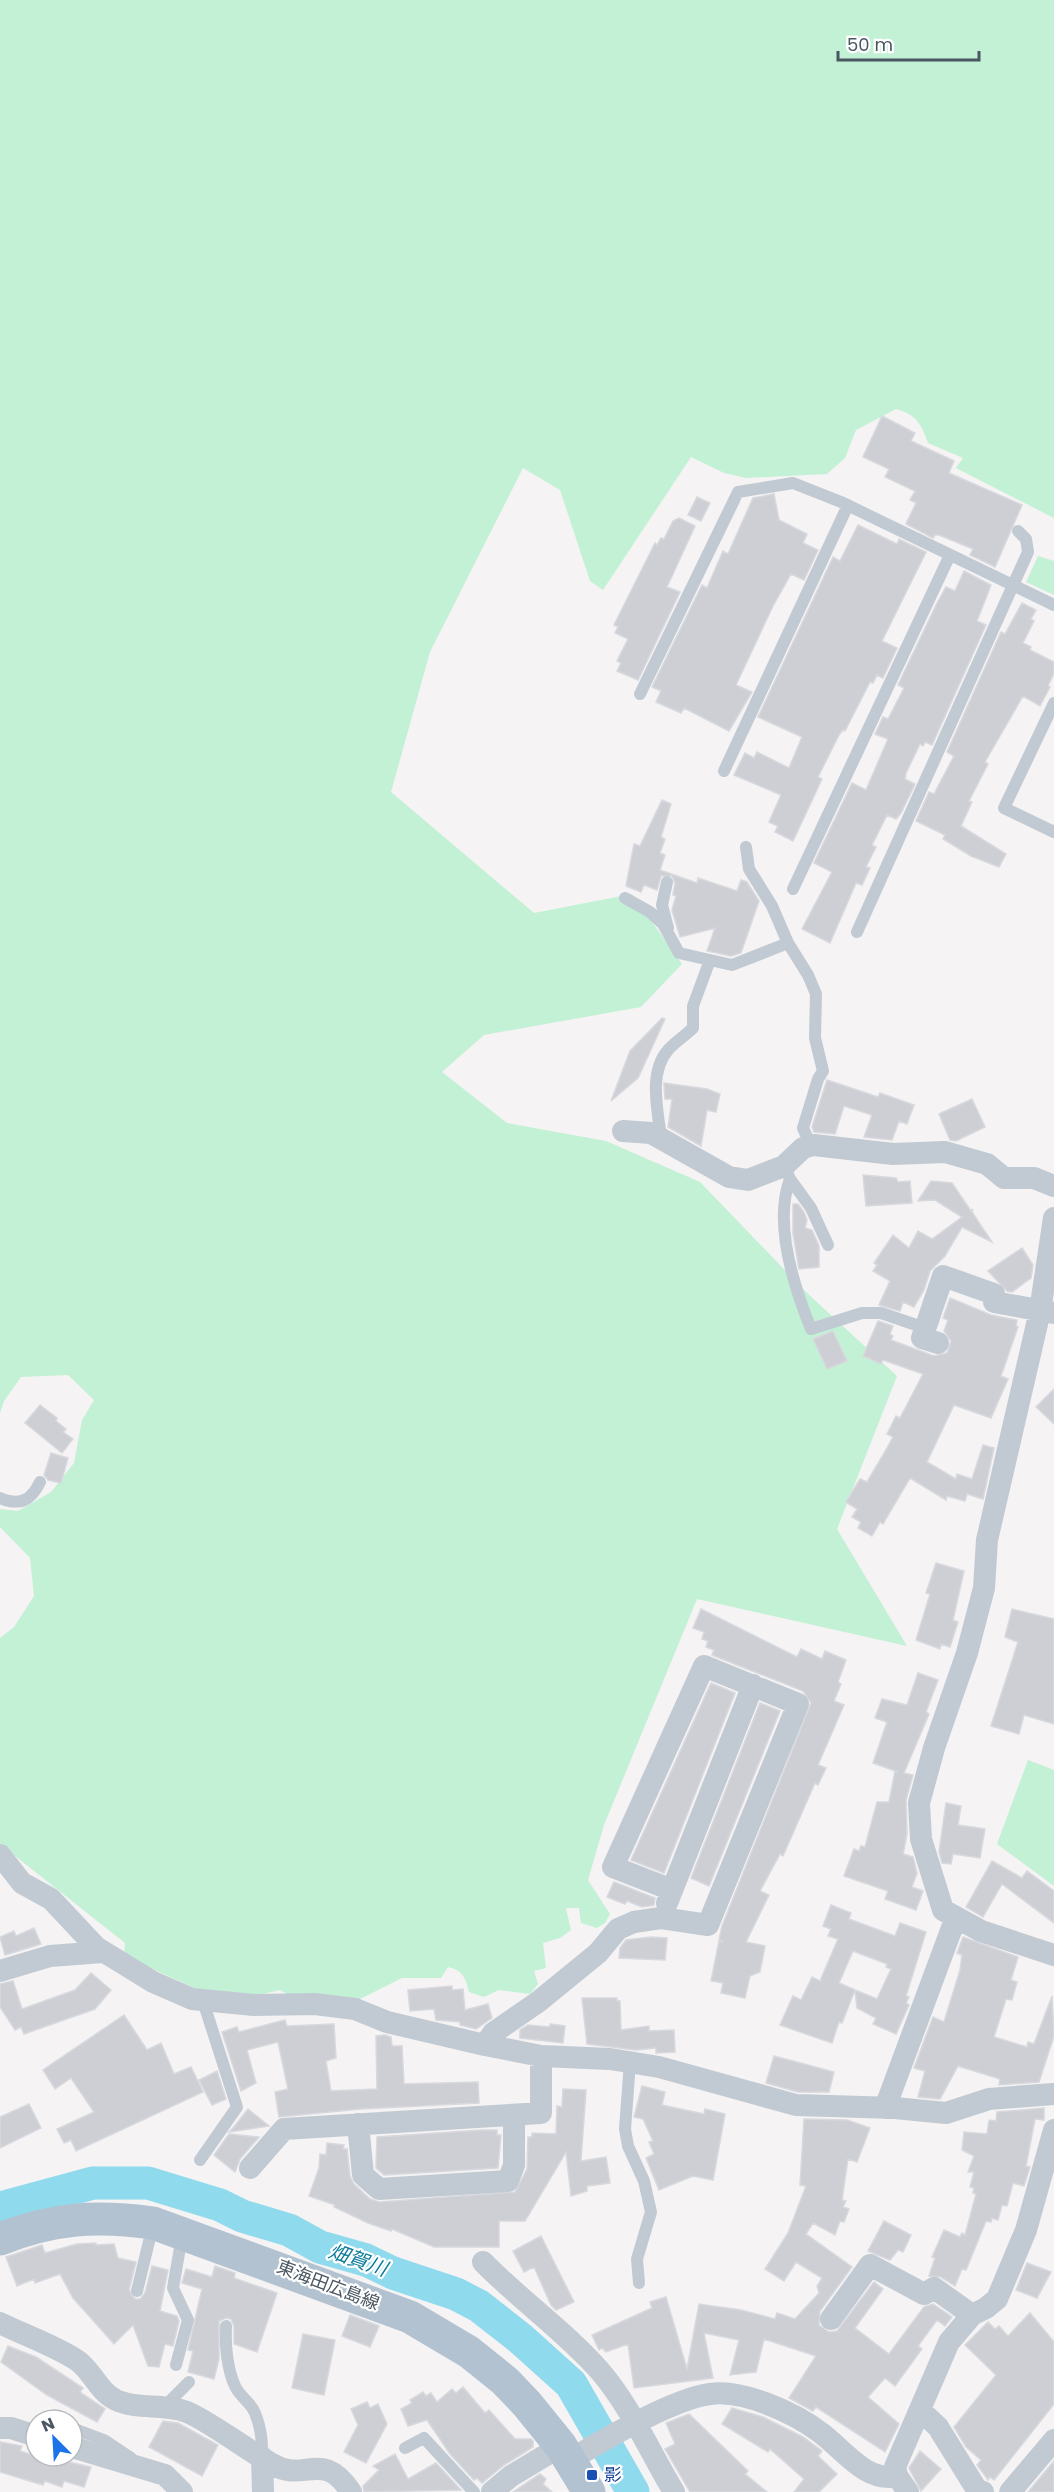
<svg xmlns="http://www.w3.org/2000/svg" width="1054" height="2492" font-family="Poppins,'Noto Sans JP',sans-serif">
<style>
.green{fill:#c3f1d5}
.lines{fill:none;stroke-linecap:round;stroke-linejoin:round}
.river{stroke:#90daee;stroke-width:33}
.building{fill:#cdcfd5;stroke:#d7d9de;stroke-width:1.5}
.service{stroke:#c1cad2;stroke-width:12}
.minor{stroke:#c1cad2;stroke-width:22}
.primary{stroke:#b3c2d1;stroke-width:33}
.transit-dot{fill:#1a4fb4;stroke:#fff;stroke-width:2}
.labels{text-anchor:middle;stroke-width:4.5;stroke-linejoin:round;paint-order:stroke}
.street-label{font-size:18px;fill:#4a5661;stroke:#fff}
.transit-label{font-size:18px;fill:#164399;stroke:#fff;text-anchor:start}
.water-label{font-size:20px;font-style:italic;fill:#0c7c9b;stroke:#fff}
</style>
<rect width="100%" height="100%" fill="#f5f3f3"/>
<path class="green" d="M0 0H1054V518L956 468 963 458 928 443C922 425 916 414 896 409L856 430 845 458 827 474 746 478 724 473 691 457 603 590 590 581 560 490 523 468 430 652 391 792 534 913 632 894 682 964 641 1007 484 1035 442 1072 507 1123 606 1141 700 1182 807 1293 897 1376 837 1529 907 1646 697 1599 604 1825 588 1880 610 1914 605 1923 597 1928 581 1923 579 1908H566L571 1930 560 1938 543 1943 546 1968 534 1971 538 1984 530 1994 499 1990 484 1997 469 1992C466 1979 463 1970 448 1967L441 1978H402L352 2003 294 1998 280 1990 254 1996H212L124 1956 125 1943 0 1844V1638L14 1627 34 1596 30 1558 0 1527V1509L18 1511 51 1492 74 1463 82 1420 94 1400 68 1375 21 1377 4 1401 0 1413Z
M1038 556 1054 561V595L1026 582Z
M1028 1760 1054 1770V1886L997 1844Z"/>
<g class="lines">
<path class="river" d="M0 2208 93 2183H148L220 2205 242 2216 289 2230 320 2247 366 2260 393 2273 456 2294 479 2306 521 2339 571 2384 633 2492"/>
</g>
<path class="building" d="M882 416 915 433 911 441 954 461 949 473 1022 505 995 567 970 555 973 549 939 535H935L933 538 906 524 916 503 910 500 915 491 885 477 889 469 863 457Z
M774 494 779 520 807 534 803 543 818 550 804 580 791 574 773 606 736 685 752 692 729 731 684 708 681 713 656 702 661 691 652 687 702 585 707 588 723 551 728 554 753 498Z
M697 497 710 503 701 521 688 515Z
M679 518 695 526 667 587 680 592 638 680 617 671 621 663 617 661 628 639 615 633 618 627 614 625 655 543 657 545 661 538 664 539 673 521Z
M858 525 897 544 899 539 926 552 882 641 897 648 883 678 877 675 873 683 870 682 845 731 843 730 839 735 818 777 822 779 793 841 775 832 778 826 769 822 781 795 734 775 745 753 754 758 757 752 789 768 802 737 758 717 833 557 840 561Z
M964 571 991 585 977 621 986 625 932 745 925 742 923 746 920 744 906 773 905 779 915 784 901 813 896 819 887 815 872 845 876 847 866 867 870 868 862 885 856 883 830 943 802 929 832 872 814 863 852 783 866 790 888 739 875 734 883 717 888 719 904 688 898 685 936 605 946 587 955 591Z
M1022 603 1036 610 1031 619 1034 621 1023 643 1031 647 1030 650 1054 662V673L1048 686 1050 687 1040 706 1023 696 985 762 988 764 969 801 972 802 961 826 1006 854 999 867 971 856 943 839 945 835 916 821 929 792 934 794 954 756 947 752 1001 632 1005 634Z
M662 800 671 804 661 837 665 839 660 853 665 855 660 870 697 883 698 878 737 891 741 880 747 882 759 901 741 953 731 956 707 951 715 928 680 937 672 910 676 896 673 895 675 883 672 876H661L657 890 644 885 641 892 626 886 634 844 640 846Z
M662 1018 665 1019 638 1078 611 1101 630 1051Z
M827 1080 878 1097 880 1093 914 1105 907 1124 899 1121 892 1140 864 1137 872 1115 844 1106 835 1134 814 1132 812 1127Z
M664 1083 707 1089 720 1094 716 1112 707 1110 701 1146 668 1127 672 1099H665Z
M972 1099 985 1127 956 1141 950 1140 939 1114Z
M863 1175 896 1178 898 1182 910 1181 912 1203 866 1206Z
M931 1181 952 1183 971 1211 973 1209 972 1212 992 1242 962 1227 945 1256 930 1271 924 1290 914 1307 903 1302 900 1311 879 1305 890 1281 873 1271 877 1265 874 1263 893 1235 909 1248 918 1231 932 1239 962 1217 935 1200 918 1201Z
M793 1204H798L804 1212 807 1220 805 1228 812 1230 819 1246V1267L799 1269 793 1234Z
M1022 1248 1033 1265 1031 1278 1012 1292 1007 1291 988 1271Z
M950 1298 991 1315 1017 1320 1016 1326 1018 1327 1001 1376 1008 1379 991 1418 954 1405 927 1462 956 1479 957 1474 972 1479 983 1445 994 1448 983 1499 967 1494 965 1501 947 1496 946 1500 910 1478 883 1524 880 1522 872 1536 858 1528 861 1522 852 1517 857 1509 846 1502 860 1479 867 1482 883 1455 893 1437 887 1434 896 1416 900 1418 923 1374 883 1360 881 1364 863 1356 878 1321 893 1326 890 1334 893 1336 891 1340 934 1356 947 1353 951 1341 944 1331 948 1320 943 1318Z
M833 1331 847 1361 827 1369 813 1339Z
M1054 1389V1424L1036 1407Z
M40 1405 57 1418 56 1421 66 1429 63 1432 73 1439 62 1453 25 1423Z
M51 1453 68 1458 61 1483 48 1480 44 1475Z
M936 1563 964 1571 953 1620 958 1622 950 1647 941 1644 940 1649 916 1640 930 1594 926 1593Z
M701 1609 797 1657 801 1649 822 1659 825 1651 846 1660 838 1682 841 1684 834 1701 844 1705 818 1765 826 1768 818 1785 815 1783 783 1856 780 1854 760 1891 769 1895 746 1942 765 1946 760 1972 750 1976 745 1998 721 1993 723 1983 711 1981 719 1941 724 1942 719 1940 722 1926 811 1703 803 1691 712 1655 714 1650 706 1647 708 1641 702 1639 704 1632 693 1628Z
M1012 1609 1054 1619V1724L1024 1715 1019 1734 991 1726 1018 1642 1005 1637Z
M918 1673 938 1680 926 1712 929 1714 904 1773 913 1775 906 1800 907 1834 903 1854 913 1857 917 1873 912 1887 923 1891 916 1910 885 1899 888 1891 844 1876 854 1849 859 1851 861 1846 865 1847 877 1802H889L895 1771 898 1772 873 1763 887 1722 875 1718 882 1699 907 1705Z
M711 1683 735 1693 664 1873 631 1860Z
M760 1703 780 1711 709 1886 691 1878Z
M946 1803 961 1806 958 1825 985 1829 980 1858 953 1854 951 1864 942 1863 939 1852Z
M992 1861 1022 1878 1027 1871 1054 1891V1923L1002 1884 983 1917 966 1907Z
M614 1882 655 1898 654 1905 642 1907 627 1901 625 1904 607 1897Z
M831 1905 851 1913 849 1919 895 1936 900 1923 926 1932 906 1996 909 1997 906 2003 909 2005 896 2034 873 2024 876 2018 857 2008 855 1990 877 1999 891 1969 886 1967 887 1964 853 1951 839 1983 855 1990 842 2023 839 2022 832 2043 780 2025 793 1996 801 2000 812 1977 820 1981 838 1939 828 1936 831 1929 823 1926Z
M34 1928 41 1944 5 1955 0 1937 14 1931 16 1936Z
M651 1937 667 1938 665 1960 619 1958 620 1948 626 1940Z
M963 1937 1018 1957 1011 1980 1017 1982 1012 2000 1006 1999 994 2037 1027 2047 1028 2042 1034 2044 1052 1996 1054 2036 1039 2082 999 2085 1000 2079 958 2066 940 2099 918 2097 925 2071 914 2068 933 2017 944 2022 960 1970 962 1955 957 1953Z
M91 1973 111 1990 95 2009 24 2034 21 2027 15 2030 0 2007V1984L13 1981 22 2009 75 1990Z
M452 1986V1990L463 1989 465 2010 488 2004 492 2018 476 2029 460 2025V2022L436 2020 434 2009 410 2011 408 1990Z
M582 1998H617V2001H620L621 2030 649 2026V2031L674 2030 675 2052 656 2053V2048L636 2050 587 2044Z
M124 2015 147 2050 161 2043 174 2074 191 2067 203 2092 76 2151 71 2140 64 2143 57 2129 94 2112 71 2078 55 2089 43 2070Z
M285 2020 287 2026 334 2024 336 2058 326 2061 331 2091 377 2089 376 2036 385 2035 391 2037 392 2046H402L404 2084 478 2082 479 2103 361 2109 279 2117 275 2092 288 2089 278 2042 247 2050 256 2083 241 2091 222 2032 237 2027 239 2032Z
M550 2024 565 2026 563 2043 520 2038V2030L528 2025 550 2027Z
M774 2056 834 2072 829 2092H798L766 2083Z
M217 2071 226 2099 212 2105 199 2080Z
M642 2086 665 2092 662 2105 704 2114 705 2109 725 2114 713 2180 693 2176 659 2190 646 2158 654 2154 649 2142 653 2141 643 2119 634 2117Z
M563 2089 586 2090 581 2161 606 2157 610 2183 587 2186V2191L571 2196 566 2152 525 2221H499V2247H434L392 2229 391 2231 368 2223 334 2207 335 2205 309 2196 319 2168 320 2154 326 2155 327 2143 344 2145 343 2149H347L350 2176 354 2184 370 2199 379 2202 515 2192 527 2169 528 2137H532V2133L556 2134 557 2106 562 2107Z
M29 2104 41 2128 0 2148V2117Z
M1044 2108V2120L1035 2119 1026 2166 1030 2167 1024 2186 1013 2183 1007 2206 1002 2205 998 2220 992 2218 991 2222 986 2221 966 2270 962 2269 955 2286 941 2277 929 2276 935 2258 932 2257 944 2230 960 2237 962 2233 965 2235 976 2194 973 2193 974 2188 970 2187 974 2172H968L974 2156 962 2150 964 2132 987 2134 989 2120 996 2121 997 2112Z
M248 2109 269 2126 229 2132 233 2128Z
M804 2119 847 2120 870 2128 857 2162 848 2159 842 2200 846 2201 843 2207 849 2209 844 2222 840 2221 835 2235 813 2223 806 2234 852 2267 820 2311 819 2325 829 2332 837 2331 874 2282 883 2289 855 2328 889 2354 924 2307 933 2304 952 2317 945 2326 937 2320 918 2346 922 2349 895 2386 885 2378 868 2397 899 2424 885 2452 816 2407 813 2411 789 2398 816 2356 764 2339 756 2372 730 2375 739 2340 704 2333 713 2378 634 2388 628 2344 606 2352 602 2348 599 2350 592 2335 652 2308 650 2302 666 2297 687 2369 699 2304 741 2310 775 2319 777 2313 795 2319 819 2293 817 2286 822 2278 796 2262 784 2281 765 2269 788 2233 806 2186 800 2185Z
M482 2130H497V2135H501L498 2168 384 2175 376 2168 377 2137Z
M229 2134 259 2137 240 2159 235 2172 214 2155Z
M884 2221 911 2235 903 2252 898 2250 890 2260 868 2251Z
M541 2236 574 2302 556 2310 551 2305 534 2267 524 2272 513 2251Z
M96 2243V2245L114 2244 118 2258 136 2262 129 2290 135 2299H140L145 2293 152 2266 168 2270 160 2311 177 2316 179 2321 173 2346 165 2344 159 2367 148 2366 133 2325 114 2344 73 2298 60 2274 35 2283 34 2279 17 2286 6 2257 42 2245 45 2253 77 2244Z
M1027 2263 1051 2272 1037 2298 1016 2290Z
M215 2266 235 2273 234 2278 277 2293 257 2352 234 2344V2326L231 2319 226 2318 219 2321V2359L214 2379 188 2372 193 2351 188 2350 202 2289 182 2283 186 2269 212 2277Z
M1030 2313 1054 2342V2404L994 2480 990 2477 988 2480 977 2465 981 2460 966 2447 954 2427 996 2375 965 2345 988 2322 995 2329 999 2326 1008 2336Z
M350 2315 379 2326 370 2347 342 2336Z
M303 2334 335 2340 324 2395 292 2388Z
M8 2346 36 2357 83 2388 80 2392 105 2409 97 2422 47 2395 1 2362Z
M463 2387 485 2413 489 2410 515 2439H531L533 2441V2447L504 2465 482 2483 477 2478 474 2480 450 2454 427 2420 408 2426 401 2409 412 2403 410 2400 423 2392 426 2396 431 2393 437 2402 452 2389 456 2393Z
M367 2402 370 2408 378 2404 387 2424 366 2463 344 2452 358 2425 351 2409Z
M732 2408 763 2417 803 2437 822 2451 818 2456 837 2474 819 2492H794L804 2479 770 2449 768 2452 722 2424Z
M689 2414 748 2471 745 2474 767 2492H690L665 2449 675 2444 666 2423Z
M163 2421 178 2423 218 2445 202 2476 149 2447Z
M0 2442 22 2446 20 2451 54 2462 55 2459 91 2467 84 2487 64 2481 62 2487 45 2481 43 2485 0 2472Z
M920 2451 941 2469 921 2491 909 2468Z
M395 2454 408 2479 436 2463 461 2490 364 2492 363 2486 379 2470 373 2466Z
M1054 2461V2492H1028Z
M540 2474 546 2479 543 2484 552 2492H513Z"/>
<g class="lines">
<path class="service" d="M640 694 738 492 793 483 841 502 1054 605
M1054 703 1004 808 1054 832
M724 771 848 505
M746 847 749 869 772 906 788 943
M667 882 662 905 668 928
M793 889 950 555
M625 898 650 912 663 924 679 953 732 965 788 943 808 975 816 994 815 1038 823 1071 818 1079 803 1128 811 1146
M857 932 1028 552 1026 539 1018 531
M661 1138C658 1111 648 1073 668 1050 675 1042 686 1035 693 1028V1006L710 960
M784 1166 790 1179C773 1224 794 1287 811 1329L862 1313H881L925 1328
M790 1179 811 1208 828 1245
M0 1498C20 1506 31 1501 40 1482
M630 2062 625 2129 628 2146 644 2181 651 2212 637 2259 639 2283
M200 2160 237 2107 203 2001
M137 2291 153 2225
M226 2326C225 2344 227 2369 235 2386 239 2395 248 2401 253 2409 259 2420 264 2443 261 2455
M176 2365 188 2320 173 2288 182 2236
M164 2407 189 2382
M72 2428 104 2440 131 2458
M405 2448 424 2438 474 2492"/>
<path class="minor" d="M623 1131 651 1133 729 1177 748 1180 784 1166 803 1148 814 1145 893 1154 945 1152 987 1164 1004 1178H1034L1054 1186
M1054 1218 1040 1311 987 1540 984 1588 967 1653 934 1748 919 1803 921 1839 943 1910 981 1931 1054 1955
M938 1343 922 1338 943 1276 994 1294V1302L1054 1313
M0 1855 22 1883 51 1899 96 1947 153 1982 192 1999 254 2005 315 2004 355 2009 387 2022 485 2045 541 2056 610 2059 659 2067 796 2105 895 2108 946 2113 989 2099 1053 2094
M667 1903 753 1685
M0 1971 50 1956 103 1952
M485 2045 493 2033 538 2002 598 1953 618 1929 634 1922 661 1918 708 1925 798 1704 704 1666 613 1867 672 1890
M885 2108 956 1917
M358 2124 363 2175 379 2189 508 2181 514 2165V2115
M250 2168 284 2129 541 2113V2056
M483 2262C520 2300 565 2331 600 2371 630 2406 650 2452 674 2492
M831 2319 870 2265 924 2294 934 2288 972 2315
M0 2323C22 2334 58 2347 78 2361 93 2372 98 2391 116 2400 137 2410 165 2403 187 2412 212 2423 247 2450 272 2464 305 2484 322 2448 351 2492
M921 2411 938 2427 977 2490 983 2492
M0 2428H11L36 2436
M72 2447 165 2475 182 2492
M262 2457 263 2492
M570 2460C603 2440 673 2399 710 2394 743 2389 795 2413 821 2433 843 2449 866 2483 897 2476
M492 2492 511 2476 561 2446
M908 2492 897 2476 895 2467 949 2342 972 2315 986 2308 997 2299 1026 2230 1054 2130
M1010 2492 1054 2440"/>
<path class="primary" d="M0 2239C54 2218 96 2215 153 2223L410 2317 469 2352 505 2381 527 2404 561 2446 589 2492"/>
</g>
<rect class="transit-dot" x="586" y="2469" width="12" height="12" rx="3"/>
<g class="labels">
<g class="street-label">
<text transform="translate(328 2285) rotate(21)" y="6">東海田広島線</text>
</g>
<g class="transit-label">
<text x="604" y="2481">影</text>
</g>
<g class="water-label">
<text transform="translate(358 2260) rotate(19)" y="7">畑賀川</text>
</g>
</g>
<g transform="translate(54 2438) rotate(336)"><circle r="28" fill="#ffffff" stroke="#b7bbc0" stroke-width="1.5"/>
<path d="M0-4.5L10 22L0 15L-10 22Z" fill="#1a73e8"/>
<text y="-9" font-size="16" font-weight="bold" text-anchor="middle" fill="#4a5661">N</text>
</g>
<path d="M838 51v9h141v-9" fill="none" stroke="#4a5661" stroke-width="3"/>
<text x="847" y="51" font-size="18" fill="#4a5661" stroke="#ffffff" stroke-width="4.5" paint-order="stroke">50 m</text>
</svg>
